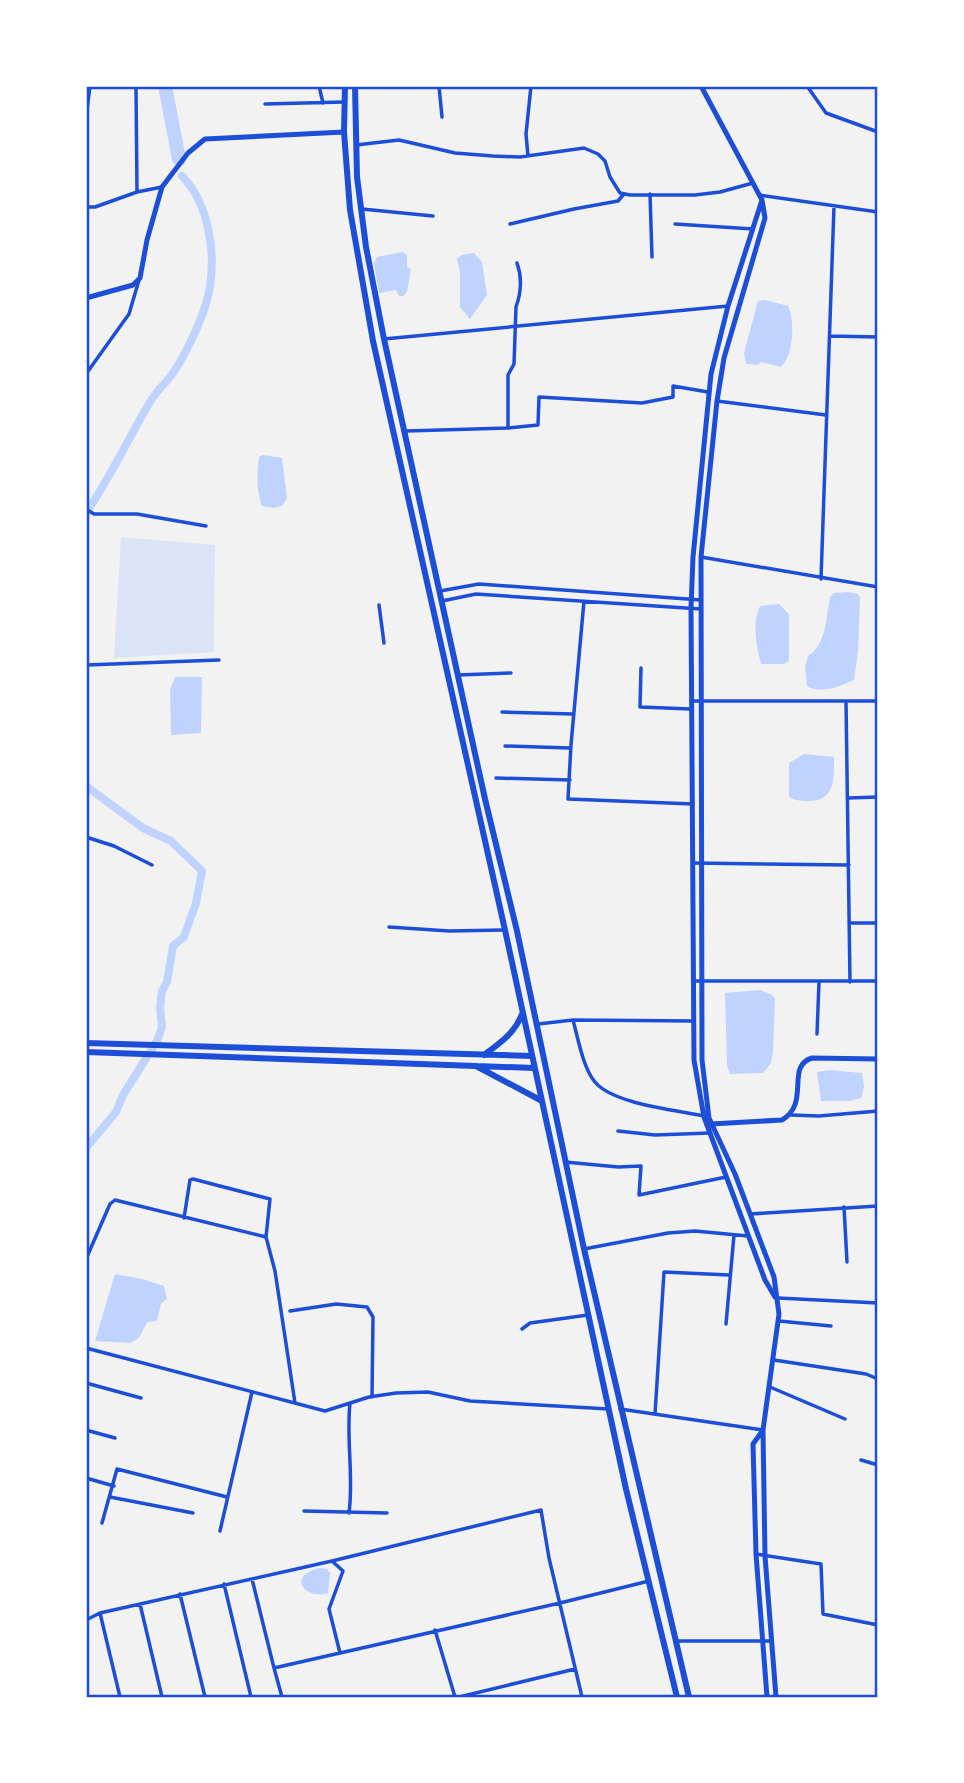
<svg xmlns="http://www.w3.org/2000/svg" width="964" height="1783" font-family="'Source Serif 4',serif">
<style>
.green{fill:#dbe4f7}
.water{fill:#bfd3fe}
.lines{fill:none;stroke-linecap:round;stroke-linejoin:round}
.canal{stroke:#bfd3fe;stroke-width:8}
.river{stroke:#bfd3fe;stroke-width:14}
.minor{stroke:#1d4ed8;stroke-width:3.5}
.tertiary{stroke:#1d4ed8;stroke-width:5}
.secondary{stroke:#1d4ed8;stroke-width:5}
.primary{stroke:#1d4ed8;stroke-width:6}
.neatline{fill:none;stroke:#1d4ed8;stroke-width:2.5}
</style>
<rect width="100%" height="100%" fill="#f2f2f2"/>
<path class="green" d="M121 537 215 545 214 652 114 658Z"/>
<path class="water" d="M402 252 407 255V267L411 269 407 292 403 296H399L396 290 379 293 374 263 377 257Z
M474 253 482 262 487 295 470 319 460 307V272L457 259 461 255Z
M765 300 788 306C795 321 794 355 781 367L761 362 758 365 746 364 744 353 758 301Z
M263 455 282 458 287 498 282 506 274 508 262 506C256 490 257 474 259 457Z
M848 592 858 594 860 598 858 652 854 680C840 686 821 695 807 686L805 667 808 656C827 644 826 617 830 597L834 593Z
M779 604 789 614V661L784 664H761C756 645 752 623 760 606Z
M175 677H202L201 733 171 735 170 690Z
M804 754 834 757C834 776 836 800 811 801 803 801 796 801 789 797V763Z
M760 990 772 995 775 999 773 1052 771 1063 763 1073 730 1074 727 1065 725 993Z
M829 1070 862 1073 864 1087 861 1098 849 1101H821L817 1072Z
M115 1274 142 1279 164 1286 167 1298 161 1304 157 1321 147 1322 139 1338 130 1343 95 1341Z
M320 1568 327 1569 330 1573 328 1593C303 1600 287 1575 320 1568Z"/>
<g class="lines">
<path class="canal" d="M86 513C110 478 128 439 150 402 156 391 166 383 173 373 186 354 203 318 208 296 217 257 210 205 182 176
M86 786 143 828 171 841 202 871 196 903 184 937 173 946 167 982 162 991 160 1008 162 1027 157 1041 123 1095 116 1112 86 1148"/>
<path class="river" d="M165 86 179 159"/>
<path class="minor" d="M136 86 137 192
M319 86 323 103
M439 86 442 117
M779 86H800
M807 86 826 113 878 132
M265 104 344 102
M86 118 90 86
M356 145 399 140 455 153 493 156 520 157 584 148 598 154 605 161 610 177 620 193 630 195H695L720 192 753 183
M528 156 526 134 531 86
M650 194 652 257
M759 195 878 212
M86 207H95L137 192 162 187
M362 209 433 216
M510 224 574 209 618 201 624 194
M675 224 753 229
M830 336 878 337
M384 339 728 306
M86 374 129 314 139 280
M717 401 826 415
M508 428V375L514 364 516 307C521 293 522 277 517 263
M406 431 508 428 538 425 539 397 642 403 673 397V386L708 392
M86 509 94 514H137L206 526
M701 557 878 587
M821 579 834 206
M440 591 479 584 701 600
M442 601 476 594 701 609
M584 601 571 745 568 799 693 804
M379 605 384 643
M86 665 219 660
M641 668 640 707 691 709
M458 675 511 673
M693 701H878
M846 701 850 982
M502 712 573 714
M505 746 570 748
M496 778 570 780
M848 798 878 797
M86 837 114 846 152 865
M693 863 849 865
M849 923H878
M389 927 449 931 503 930
M694 981H878
M574 1020 694 1021
M538 1024 573 1020C578 1038 583 1068 595 1082 613 1104 676 1110 704 1116
M817 1034 819 982
M791 1115 819 1116 878 1111
M618 1131 655 1135 710 1133
M565 1162 618 1167 641 1166 639 1195 726 1177
M844 1207 847 1262
M750 1214 878 1206
M266 1237 275 1271 295 1403
M584 1249 668 1233 695 1231 748 1236
M86 1259 110 1204 115 1200 266 1237 270 1199 193 1179 190 1180 184 1218
M778 1298 878 1303
M290 1311 336 1304 367 1307 373 1317 372 1397
M779 1321 831 1326
M726 1324 734 1235
M522 1329 530 1323 588 1315
M86 1348 325 1411 369 1397 396 1393 428 1392 470 1401 609 1409
M774 1360 866 1374 878 1379
M86 1383 141 1398
M770 1387 845 1419
M620 1409 763 1430
M655 1414 664 1272 729 1275
M86 1430 115 1438
M861 1460 878 1465
M86 1478 114 1486
M110 1497 193 1513
M304 1511 387 1513
M349 1513C354 1477 346 1440 350 1403
M102 1523 117 1469 227 1497
M220 1531 252 1392
M756 1554 821 1564 823 1614 878 1625
M332 1561 343 1571 329 1609 340 1653
M252 1579 274 1668
M224 1584 251 1697
M180 1594 205 1697
M140 1604 162 1697
M86 1620 100 1613
M435 1630 455 1697
M677 1641H771
M120 1697 100 1613 332 1561 541 1510 549 1558 582 1697
M282 1697 274 1668 560 1603 649 1581
M459 1697 575 1669"/>
<path class="tertiary" d="M86 298 133 285 140 278 147 240 162 187 188 153 205 139 344 132
M711 1124 782 1120C811 1103 785 1066 812 1058L878 1059"/>
<path class="secondary" d="M701 86 762 200 765 218 724 358 717 401 701 557 702 1060 709 1118 735 1174 774 1277 779 1314 763 1430 765 1556 776 1697
M762 200 728 306 711 374 693 557 691 608 694 1060 704 1117 765 1280 775 1297
M763 1430 753 1444 756 1554 767 1697"/>
<path class="primary" d="M345 86 344 132 350 210 373 341 505 930 626 1489 677 1697
M355 86 357 177 366 247 384 339 485 799 517 931 584 1249 689 1697
M86 1043 532 1056
M86 1052 534 1068
M484 1055C500 1043 515 1033 522 1014
M476 1066 542 1101"/>
</g>
<rect width="964" height="1783" fill="none" stroke="#ffffff" stroke-width="175"/>
<rect x="88" y="88" width="788" height="1608" class="neatline"/>
</svg>
